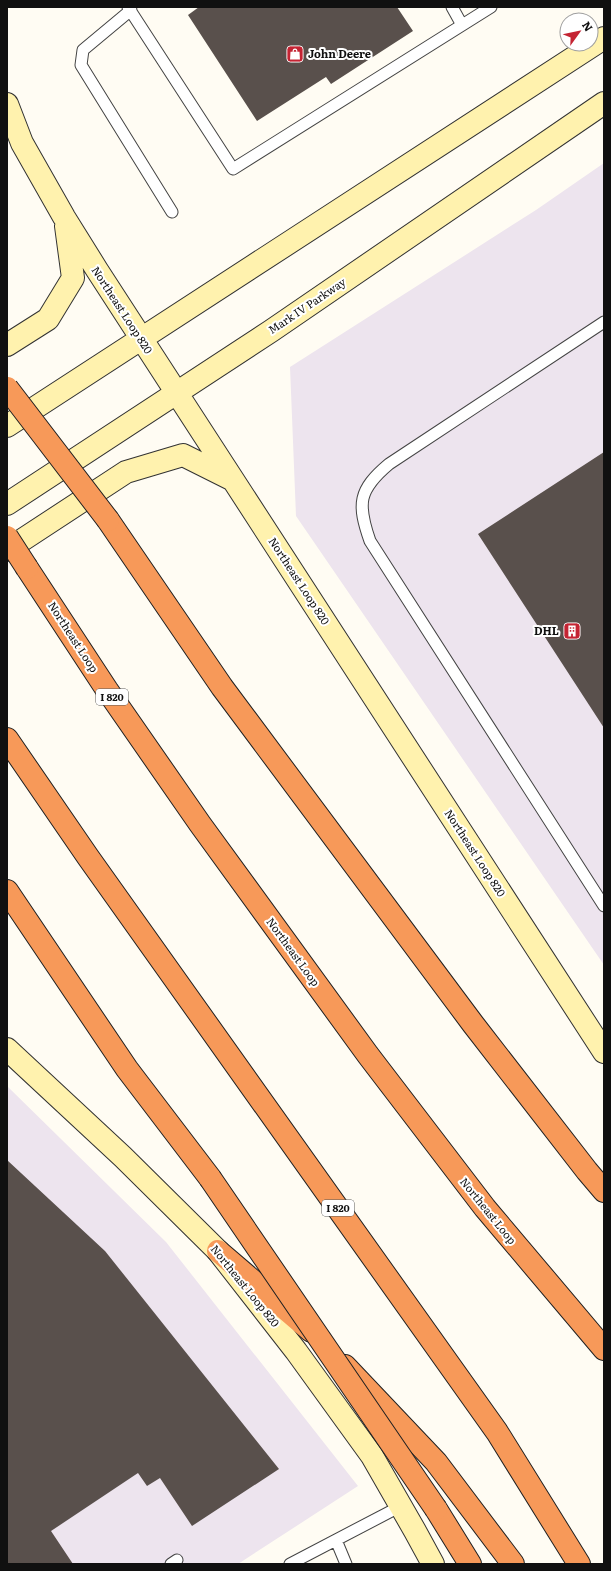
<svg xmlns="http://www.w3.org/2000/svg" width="611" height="1571" font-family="Literata,serif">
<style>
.industrial{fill:#ede4ee}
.building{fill:#59504c}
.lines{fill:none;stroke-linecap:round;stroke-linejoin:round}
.service-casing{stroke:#434343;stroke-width:13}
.secondary-casing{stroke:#323232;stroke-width:24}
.motorway-casing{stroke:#212121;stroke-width:24}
.service{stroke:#fff;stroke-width:11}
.secondary{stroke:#fff2ae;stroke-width:22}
.motorway{stroke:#f79959;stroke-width:22}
.motorway-bridge-casing{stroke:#212121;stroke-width:24;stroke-linecap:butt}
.motorway-bridge{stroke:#f79959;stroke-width:22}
.labels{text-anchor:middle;stroke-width:4;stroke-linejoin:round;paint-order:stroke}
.shield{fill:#fff;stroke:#585858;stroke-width:1}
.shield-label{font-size:10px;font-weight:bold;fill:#101010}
.poi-label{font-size:11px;font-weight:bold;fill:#101010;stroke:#fff;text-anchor:start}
.street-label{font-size:11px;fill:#101010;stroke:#fff}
</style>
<rect width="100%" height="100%" fill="#fffcf3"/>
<path class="industrial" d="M604 163V965L296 516 290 367 536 210Z
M7 1086 166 1242 358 1486 238 1564H7Z"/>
<path class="building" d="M199 7H397L413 31 331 84 326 77 257 121 188 15Z
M604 452V728L478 534Z
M7 1160 105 1251 279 1469 192 1526 160 1478 147 1486 138 1473 51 1531 73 1564H7Z"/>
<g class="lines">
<g class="service-casing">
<path id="service" d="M128 7 233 169 491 7
M452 7 462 25
M131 10 83 50 81 65 172 212
M604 322 389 464C358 490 357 504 370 541L604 906
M336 1540 346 1564
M171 1564 177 1560
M290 1564 401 1506"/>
</g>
<g class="secondary-casing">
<path id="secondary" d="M7 104 22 143 64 217 97 270 604 1052
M7 345 48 319 73 278 66 226
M7 426 604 38
M7 504 271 331 604 103
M7 550 126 472 183 455 231 479
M7 1049 123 1157 218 1251 296 1351 372 1456 415 1531 433 1564"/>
</g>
<g class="motorway-casing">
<path id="motorway" d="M108 520 222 687 473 1024 587 1171 604 1191
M27 568 107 690 200 824 368 1055 485 1208 604 1349
M7 739 88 857 497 1432 579 1564
M7 891 127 1069 210 1178
M218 1251 311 1331
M345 1366 436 1462 513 1564
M436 1509 470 1564"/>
</g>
<use href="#service" class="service"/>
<use href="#secondary" class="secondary"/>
<use href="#motorway" class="motorway"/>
<g class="motorway-bridge-casing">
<path id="motorway-bridge" d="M7 388 108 520
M7 537 27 568
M210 1178 436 1509"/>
</g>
<use href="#motorway-bridge" class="motorway-bridge"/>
</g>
<defs>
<g id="shop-square" transform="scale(0.9)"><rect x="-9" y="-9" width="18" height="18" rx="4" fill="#c42433" stroke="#fff"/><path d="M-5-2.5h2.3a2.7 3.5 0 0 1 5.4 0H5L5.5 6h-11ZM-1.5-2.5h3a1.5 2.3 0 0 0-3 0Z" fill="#fff"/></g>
<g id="building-square" transform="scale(0.9)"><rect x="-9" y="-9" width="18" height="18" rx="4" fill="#c42433" stroke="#fff"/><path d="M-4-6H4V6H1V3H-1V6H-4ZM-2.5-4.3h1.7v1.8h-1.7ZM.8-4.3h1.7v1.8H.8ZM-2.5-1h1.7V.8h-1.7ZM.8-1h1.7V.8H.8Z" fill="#fff"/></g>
</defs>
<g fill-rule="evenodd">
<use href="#shop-square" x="295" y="54"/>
<use href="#building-square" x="572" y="631"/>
</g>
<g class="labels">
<g class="shield">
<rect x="96" y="689" width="32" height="16" rx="3"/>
<rect x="322" y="1200" width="32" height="16" rx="3"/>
</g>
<g class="shield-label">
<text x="112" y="701">I 820</text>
<text x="338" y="1212">I 820</text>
</g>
<g class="poi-label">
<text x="308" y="58">John Deere</text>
<text x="559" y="635" text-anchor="end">DHL</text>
</g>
<g class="street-label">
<text transform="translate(307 306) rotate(-34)" y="4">Mark IV Parkway</text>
<text transform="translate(122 310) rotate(57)" y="4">Northeast Loop 820</text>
<text transform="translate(299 581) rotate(57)" y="4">Northeast Loop 820</text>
<text transform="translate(73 637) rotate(57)" y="4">Northeast Loop</text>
<text transform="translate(475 853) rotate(57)" y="4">Northeast Loop 820</text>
<text transform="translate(293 952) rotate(54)" y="4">Northeast Loop</text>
<text transform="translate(488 1211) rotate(51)" y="4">Northeast Loop</text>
<text transform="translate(245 1286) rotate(51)" y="4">Northeast Loop 820</text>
</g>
</g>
<rect width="611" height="1571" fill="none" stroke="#101010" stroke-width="16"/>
<g transform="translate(579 32) rotate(57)"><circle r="19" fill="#ffffff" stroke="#9f9f9f"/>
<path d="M0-3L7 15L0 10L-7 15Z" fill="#c42433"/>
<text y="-6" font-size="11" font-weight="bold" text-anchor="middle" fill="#101010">N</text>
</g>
</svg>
